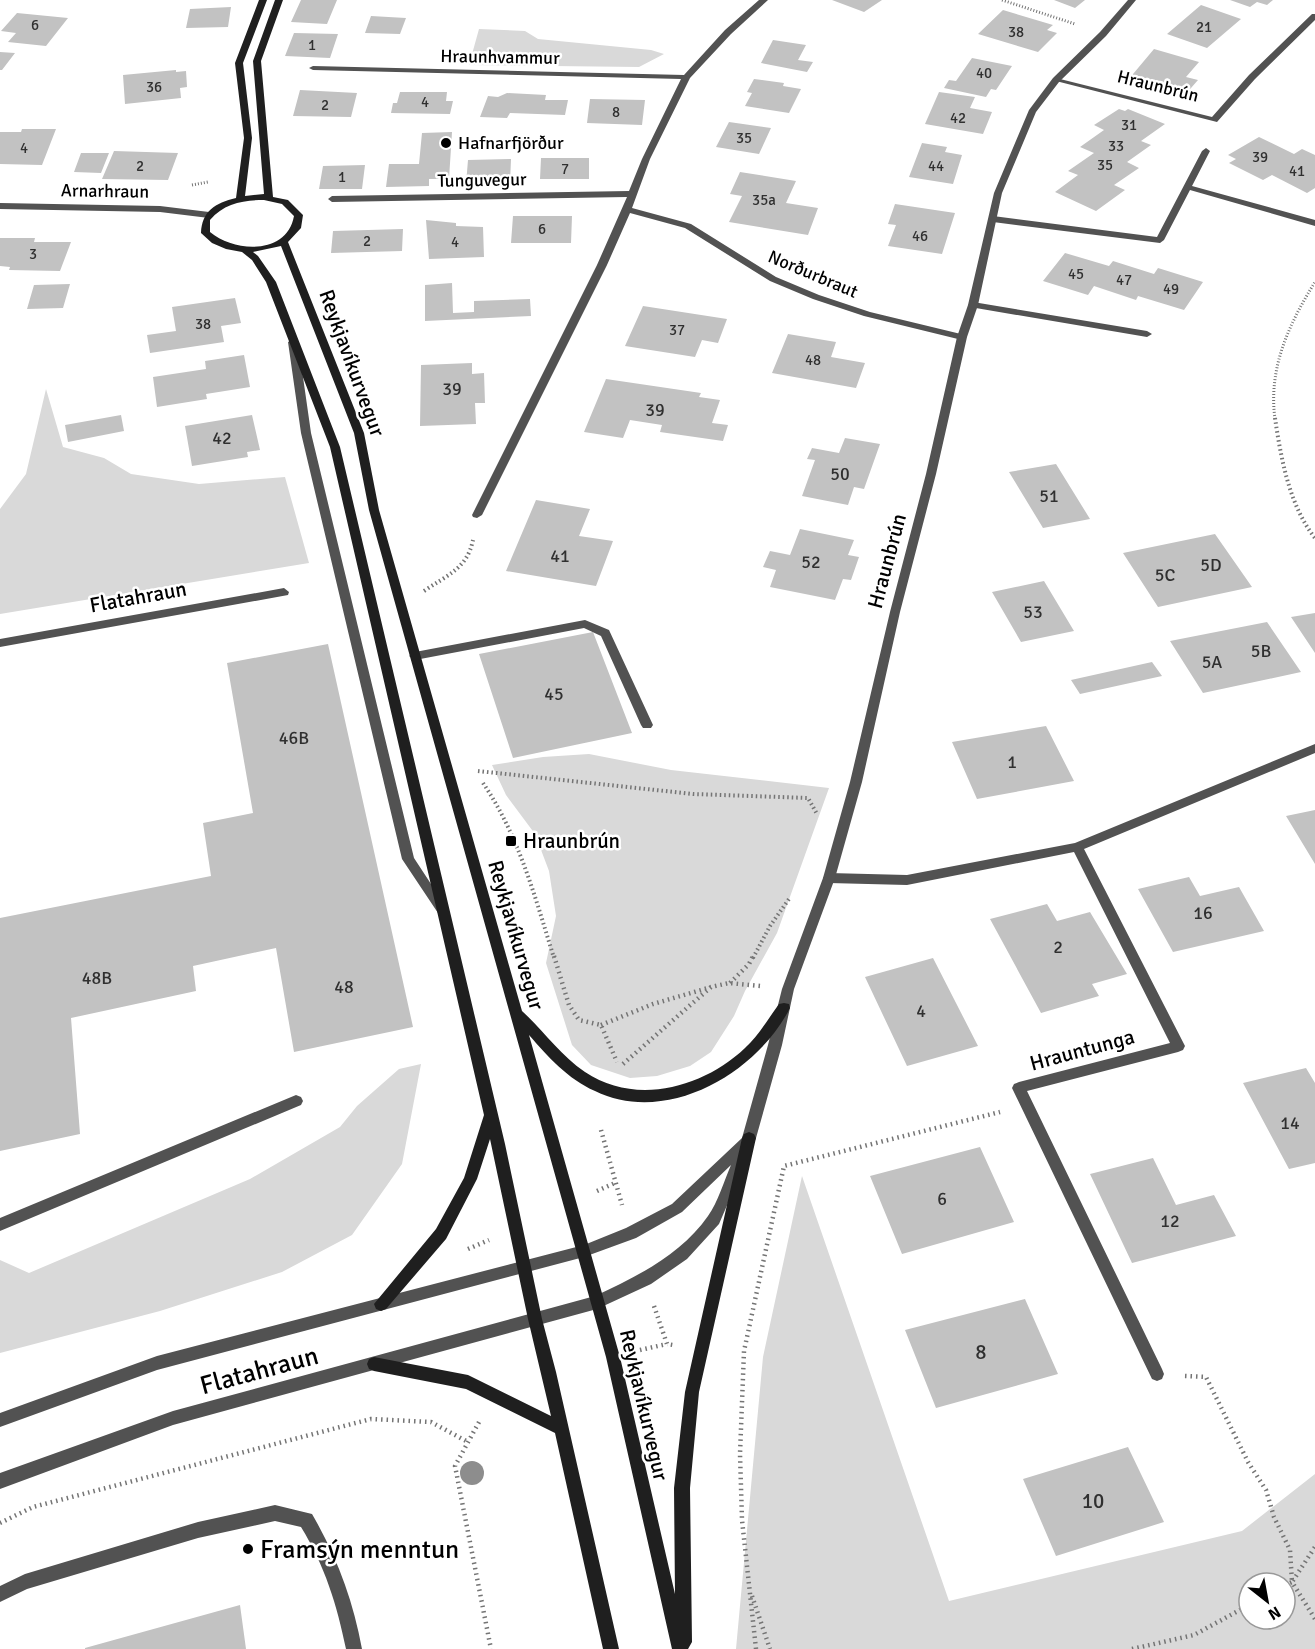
<svg xmlns="http://www.w3.org/2000/svg" width="1315" height="1649" font-family="Signika,sans-serif">
<style>
.green{fill:#d9d9d9;fill-rule:evenodd}
.building{fill:#c2c2c2}
.lines{fill:none;stroke-linecap:round;stroke-linejoin:round}
.path-far2{stroke:#747474;stroke-width:3;stroke-dasharray:1 2;stroke-linecap:butt}
.path-far1{stroke:#747474;stroke-width:4;stroke-dasharray:1.5 3;stroke-linecap:butt}
.path{stroke:#747474;stroke-width:4.5;stroke-dasharray:1.5 4;stroke-linecap:butt}
.service{fill:#525252;fill-rule:evenodd}
.minor{fill:#525252;fill-rule:evenodd}
.tertiary{fill:#525252;fill-rule:evenodd}
.secondary{fill:#1f1f1f;fill-rule:evenodd}
.tree{fill:#8d8d8d}
.poi-dot{fill:#000;stroke:#fff;stroke-width:2}
.labels{text-anchor:middle;stroke-width:5;stroke-linejoin:round;paint-order:stroke}
.far-number-label{font-size:15px;fill:#303030}
.far-street-label{font-size:18px;fill:#000;stroke:#fff}
.far-poi-label{font-size:18px;fill:#000;stroke:#fff;text-anchor:start}
.number-label{font-size:18px;fill:#303030}
.street-label{font-size:21px;fill:#000;stroke:#fff}
.poi-label{font-size:21px;fill:#000;stroke:#fff;text-anchor:start}
.near-number-label{font-size:21px;fill:#303030}
.near-street-label{font-size:26px;fill:#000;stroke:#fff}
.near-poi-label{font-size:26px;fill:#000;stroke:#fff;text-anchor:start}
</style>
<rect width="100%" height="100%" fill="#fff"/>
<path class="green" d="M479 29 525 31 538 39 651 50 664 54 639 67 469 65Z
M46 389 63 447 104 458 131 474 199 484 285 477 309 563 0 614V509L26 474Z
M589 754 671 770 829 788 777 933 745 991 734 1016 711 1052 690 1066 657 1076 630 1078 591 1065 572 1045 546 963 556 916 549 871 535 834 506 795 492 765 543 757Z
M421 1064 402 1164 352 1235 282 1272 160 1311 0 1353V1260L29 1273 250 1179 340 1127 357 1106 399 1069Z
M802 1176 949 1601 1242 1531 1315 1474V1649H736L763 1357ZM1249 1583H1285V1619H1249Z"/>
<path class="building" d="M301 0H337L327 24 291 22Z
M832 0H882L864 12Z
M1054 0H1085L1075 8Z
M1230 0H1273L1267 5 1257 2 1250 7Z
M1201 5 1241 19 1207 48 1167 34Z
M231 7 228 27 186 28 190 9Z
M1003 10 1053 25 1047 30 1057 33 1038 52 978 34Z
M17 13 68 18 46 46 8 42 16 33 1 31Z
M371 16 406 18 400 34 365 33Z
M294 33 338 34 330 58 285 56Z
M773 40 806 45 798 60 813 62 807 72 761 63Z
M1154 49 1199 62 1186 77 1198 80 1184 96 1128 80Z
M0 52 15 53 2 70H0Z
M972 58 1012 66 996 90 991 89 986 97 944 88 949 80 956 81Z
M176 70V72L186 71 187 87 180 88 181 98 125 104 123 75Z
M754 79 784 83 783 86 801 89 789 113 745 106 752 93 747 92Z
M300 90 357 93 351 117 293 116Z
M400 92H447L446 101H453L450 114 391 113 393 103H397Z
M939 92 975 97 970 108 992 112 983 134 925 124Z
M507 93 546 95 545 100H568L565 115 510 113 507 118 480 117 488 96 498 97Z
M590 99 645 100 642 125 587 123Z
M1119 109 1125 111 1128 109 1165 124 1141 141 1151 145 1127 162 1139 168 1114 185 1125 190 1096 211 1055 192 1078 175 1068 171 1094 153 1080 147 1104 130 1094 125Z
M729 122 771 128 759 154 716 147Z
M22 129H56L42 165 0 164V132H21Z
M452 132 449 179H429V186L386 187 389 164H419L422 133Z
M1259 137 1294 154 1302 149 1315 155V188L1307 193 1272 175 1263 180 1229 163 1236 159 1228 155Z
M922 143 947 147 945 152 962 155 953 184 909 177Z
M114 151 178 153 168 180 102 179Z
M81 153H109L101 173 74 172Z
M541 158H589V179H540Z
M511 159 510 183 466 184 468 160Z
M365 165 362 189H319L323 166Z
M740 172 796 181 786 203 818 208 808 235 729 222 742 196 730 194Z
M895 204 955 213 942 254 888 246 896 225 888 224Z
M513 216H572L571 243H511Z
M426 220 456 223V226L483 227 484 257 429 259Z
M403 229 402 251 331 253 333 231Z
M0 238H35L34 242H71L60 271 9 270 10 267 0 266Z
M1065 253 1109 266 1113 261 1154 274 1158 268 1203 282 1184 310 1138 296 1136 300 1094 286 1088 295 1043 281Z
M452 283 453 313 474 312V301L530 299 531 316 425 321V285Z
M70 284 63 308 27 309 34 285Z
M235 298 241 323 221 326 224 342 150 353 147 335 176 331 172 307Z
M643 306 727 319 718 343 702 340 695 357 625 346Z
M788 334 836 342 831 357 865 363 856 388 772 373Z
M244 355 250 387 206 394 207 399 157 407 153 377 206 369 205 361Z
M472 363V374L484 373 485 403H475L476 424 420 426 421 365Z
M606 379 701 393 699 397 720 400 712 423 728 425 723 441 660 432 662 425 630 420 623 438 584 432Z
M121 415 124 431 68 442 65 425Z
M252 415 260 450 247 452 248 457 192 466 185 426Z
M845 438 880 444 864 489 854 487 848 505 802 496 815 460 807 459 812 448 839 453Z
M1056 464 1090 519 1043 528 1009 472Z
M536 500 590 509 579 536 613 541 596 586 506 571Z
M800 529 854 540 848 555 859 557 851 580 843 579 835 600 770 587 776 570 763 567 770 551 790 555Z
M1215 534 1252 587 1158 607 1123 553Z
M1044 581 1074 631 1021 642 992 592Z
M1315 613V653L1291 617Z
M1267 622 1301 672 1203 693 1170 641Z
M593 632 632 733 513 758 479 654Z
M328 644 413 1027 294 1052 276 948 193 966 196 991 71 1018 80 1134 0 1151V918L211 876 203 823 253 813 227 663Z
M1152 662 1162 676 1080 694 1071 680Z
M1046 726 1074 781 977 799 952 742Z
M1315 810V864L1286 816Z
M1189 877 1200 896 1239 887 1264 931 1173 952 1138 889Z
M1047 904 1057 921 1090 912 1127 974 1092 984 1099 996 1041 1013 990 919Z
M933 958 978 1046 907 1066 865 977Z
M1306 1068 1315 1083V1163L1289 1169 1243 1083Z
M980 1147 1014 1222 902 1254 870 1176Z
M1153 1158 1176 1205 1214 1195 1236 1236 1132 1263 1090 1174Z
M1025 1299 1058 1374 936 1408 905 1330Z
M1128 1447 1164 1522 1056 1556 1023 1479Z
M240 1605 246 1649H85V1648Z"/>
<g class="lines">
<path class="path-far2" d="M1002 0 1075 24
M192 185 208 182
M1275 419C1268 368 1289 324 1315 282"/>
<path class="path-far1" d="M1275 418C1281 458 1289 505 1315 538
M424 591C447 575 467 569 473 540
M478 771 693 794 808 798 817 814
M483 783C519 836 535 897 554 958
M753 958 770 926 789 899"/>
<path class="path" d="M554 956 569 1005 579 1020 601 1025 617 1062
M730 983 749 964 753 956
M601 1025 653 1004 708 988
M623 1064 711 987 729 983 760 986
M601 1130 622 1205
M597 1191 615 1183
M468 1249 489 1240
M654 1306 667 1344 673 1345
M640 1350 667 1344
M1185 1376 1206 1377 1248 1462 1266 1490 1274 1517 1290 1550 1292 1582 1315 1547
M479 1422 455 1466 491 1649
M0 1523 33 1507 371 1419 431 1422 468 1442
M1285 1585 1292 1582 1315 1619
M752 1596 770 1649
M756 1649 742 1520 740 1454 744 1351 784 1166 1000 1112
M1132 1649 1194 1635 1249 1605"/>
<path class="service" d="M293 339 298 342 311 433 414 858 448 910 446 913H438L402 859 301 433 288 342Z
M585 620 609 630 653 725 651 728H643L641 725 601 636 584 628 415 660 409 656 415 652Z
M275 1505 312 1514C337 1557 353 1600 362 1649H346C337 1605 325 1566 301 1527L275 1521 198 1538 27 1589 0 1602V1586L25 1574 198 1522Z"/>
<path class="minor" d="M759 0H768L731 34 690 78 650 159 632 208 691 224 776 277 819 295 870 312 965 335 967 337 962 340 864 316 813 299 770 281 685 228 630 213 607 265 482 515 477 518 473 517 472 515 597 265 627 197 332 202 328 199 332 196 629 191 642 159 681 79 313 70 309 68 313 66 684 75 725 30Z
M1312 14H1315V20L1255 79 1217 122 1052 80 1056 78 1212 117 1249 75Z
M1206 148 1210 151 1192 186 1315 220V226L1190 190 1164 240 1160 243 993 222 989 219 993 216 1157 237 1202 151Z
M0 203 160 206 209 212 213 215 209 218 160 212 0 209Z
M973 302 1147 331 1152 334 1147 337 970 307 968 305Z
M284 588 289 592 288 595 0 647V639Z
M1315 744V753L1084 849 1185 1046 1183 1050 1178 1052 1027 1091 1162 1369 1164 1374 1162 1379 1157 1381 1152 1379 1012 1088 1014 1084 1019 1082 1170 1043 1074 852 907 885 829 883 825 881 823 878 825 875 829 873 907 875 1075 843Z
M296 1095 301 1097 303 1101 301 1105 0 1231V1218Z"/>
<path class="tertiary" d="M1128 0H1136L1106 36 1059 82 1036 112 1002 193 978 305 967 337 936 474 900 612 862 782 835 878 794 989 782 1045 756 1138 719 1224 687 1259 651 1284 597 1309 173 1425 0 1489V1473L173 1411 595 1296C636 1277 681 1255 708 1216 718 1202 724 1181 731 1165L682 1212 636 1238 584 1257 157 1370 0 1427V1413L157 1356 584 1245 626 1228 672 1204 742 1138 768 1045 782 989 823 878 850 782 890 612 926 474 957 337 968 305 994 193 1029 110 1053 78 1100 32Z"/>
<path class="secondary" d="M259 0H267L243 63 252 138 245 196 264 194 253 61 275 0H283L261 61 273 197 288 200 303 215 301 228 288 242 364 433 379 510 522 1011C543 1030 560 1055 585 1072 635 1106 703 1088 745 1048 759 1035 768 1019 779 1004L784 1003 789 1004 790 1008C757 1073 667 1126 595 1091 568 1079 548 1057 529 1035L620 1357 675 1594 674 1488 685 1392 742 1138 744 1134 749 1132 754 1134 756 1138 699 1392 690 1488 692 1642 688 1649H672L606 1357 369 510 354 433 281 246 253 252 258 256 276 282 340 447 505 1144 542 1319 556 1372 619 1649H603L555 1433 466 1389 374 1371 369 1369 367 1364 369 1359 374 1357 468 1375 551 1416 528 1319 490 1139 477 1179 446 1239 386 1309 381 1311 376 1309 374 1304 436 1229 464 1178 484 1115 330 447 266 282 252 260 242 252 226 249 212 243 201 233C202 211 215 203 236 198L244 138 235 63ZM264 200 282 204 294 216C287 255 235 253 210 232V220C224 203 244 200 264 200Z"/>
</g>
<circle class="tree" cx="472" cy="1473" r="12"/>
<g class="poi-dot">
<circle cx="446" cy="143" r="6"/>
<rect x="505" y="835" width="12" height="12" rx="3"/>
<circle cx="248" cy="1549" r="6"/>
</g>
<g class="labels">
<g class="far-number-label">
<text x="35" y="30">6</text>
<text x="1204" y="32">21</text>
<text x="1016" y="37">38</text>
<text x="312" y="50">1</text>
<text x="984" y="78">40</text>
<text x="154" y="92">36</text>
<text x="425" y="107">4</text>
<text x="325" y="110">2</text>
<text x="616" y="117">8</text>
<text x="958" y="123">42</text>
<text x="1129" y="130">31</text>
<text x="744" y="143">35</text>
<text x="1116" y="151">33</text>
<text x="24" y="153">4</text>
<text x="1260" y="162">39</text>
<text x="1105" y="170">35</text>
<text x="140" y="171">2</text>
<text x="936" y="171">44</text>
<text x="565" y="174">7</text>
<text x="1297" y="176">41</text>
<text x="342" y="182">1</text>
<text x="764" y="205">35a</text>
<text x="542" y="234">6</text>
<text x="920" y="241">46</text>
<text x="367" y="246">2</text>
<text x="455" y="247">4</text>
<text x="33" y="259">3</text>
<text x="1076" y="279">45</text>
<text x="1124" y="285">47</text>
<text x="1171" y="294">49</text>
<text x="203" y="329">38</text>
<text x="677" y="335">37</text>
<text x="813" y="365">48</text>
</g>
<g class="far-street-label">
<text transform="translate(500 57) rotate(1)" y="6">Hraunhvammur</text>
<text transform="translate(1158 86) rotate(14)" y="6">Hraunbrún</text>
<text transform="translate(482 180) rotate(-1)" y="6">Tunguvegur</text>
<text transform="translate(105 191) rotate(1)" y="6">Arnarhraun</text>
<text transform="translate(813 274) rotate(23)" y="6">Norðurbraut</text>
</g>
<g class="far-poi-label">
<text x="458" y="149">Hafnarfjörður</text>
</g>
<g class="number-label">
<text x="452" y="395">39</text>
<text x="655" y="416">39</text>
<text x="222" y="444">42</text>
<text x="840" y="480">50</text>
<text x="1049" y="502">51</text>
<text x="560" y="562">41</text>
<text x="811" y="568">52</text>
<text x="1211" y="571">5D</text>
<text x="1165" y="581">5C</text>
<text x="1033" y="618">53</text>
<text x="1261" y="657">5B</text>
<text x="1212" y="668">5A</text>
<text x="554" y="700">45</text>
<text x="294" y="744">46B</text>
<text x="1012" y="768">1</text>
<text x="1203" y="919">16</text>
<text x="1058" y="953">2</text>
<text x="97" y="984">48B</text>
<text x="344" y="993">48</text>
<text x="921" y="1017">4</text>
<text x="1290" y="1129">14</text>
<text x="942" y="1205">6</text>
<text x="1170" y="1227">12</text>
</g>
<g class="street-label">
<text transform="translate(352 363) rotate(70)" y="7">Reykjavíkurvegur</text>
<text transform="translate(887 561) rotate(-75)" y="7">Hraunbrún</text>
<text transform="translate(138 597) rotate(-10)" y="7">Flatahraun</text>
<text transform="translate(516 935) rotate(74)" y="7">Reykjavíkurvegur</text>
<text transform="translate(1082 1050) rotate(-15)" y="7">Hrauntunga</text>
<text transform="translate(644 1405) rotate(77)" y="7">Reykjavíkurvegur</text>
</g>
<g class="poi-label">
<text x="523" y="848">Hraunbrún</text>
</g>
<g class="near-number-label">
<text x="981" y="1359">8</text>
<text x="1093" y="1508">10</text>
</g>
<g class="near-street-label">
<text transform="translate(259 1370) rotate(-15)" y="9">Flatahraun</text>
</g>
<g class="near-poi-label">
<text x="260" y="1558">Framsýn menntun</text>
</g>
</g>
<g transform="translate(1267 1601) rotate(149)"><circle r="28" fill="#ffffff" stroke="#999999" stroke-width="1.5"/>
<path d="M0-4.5L10 22L0 15L-10 22Z" fill="#000000"/>
<text y="-9" font-size="16" font-weight="bold" text-anchor="middle" fill="#000000">N</text>
</g>
</svg>
